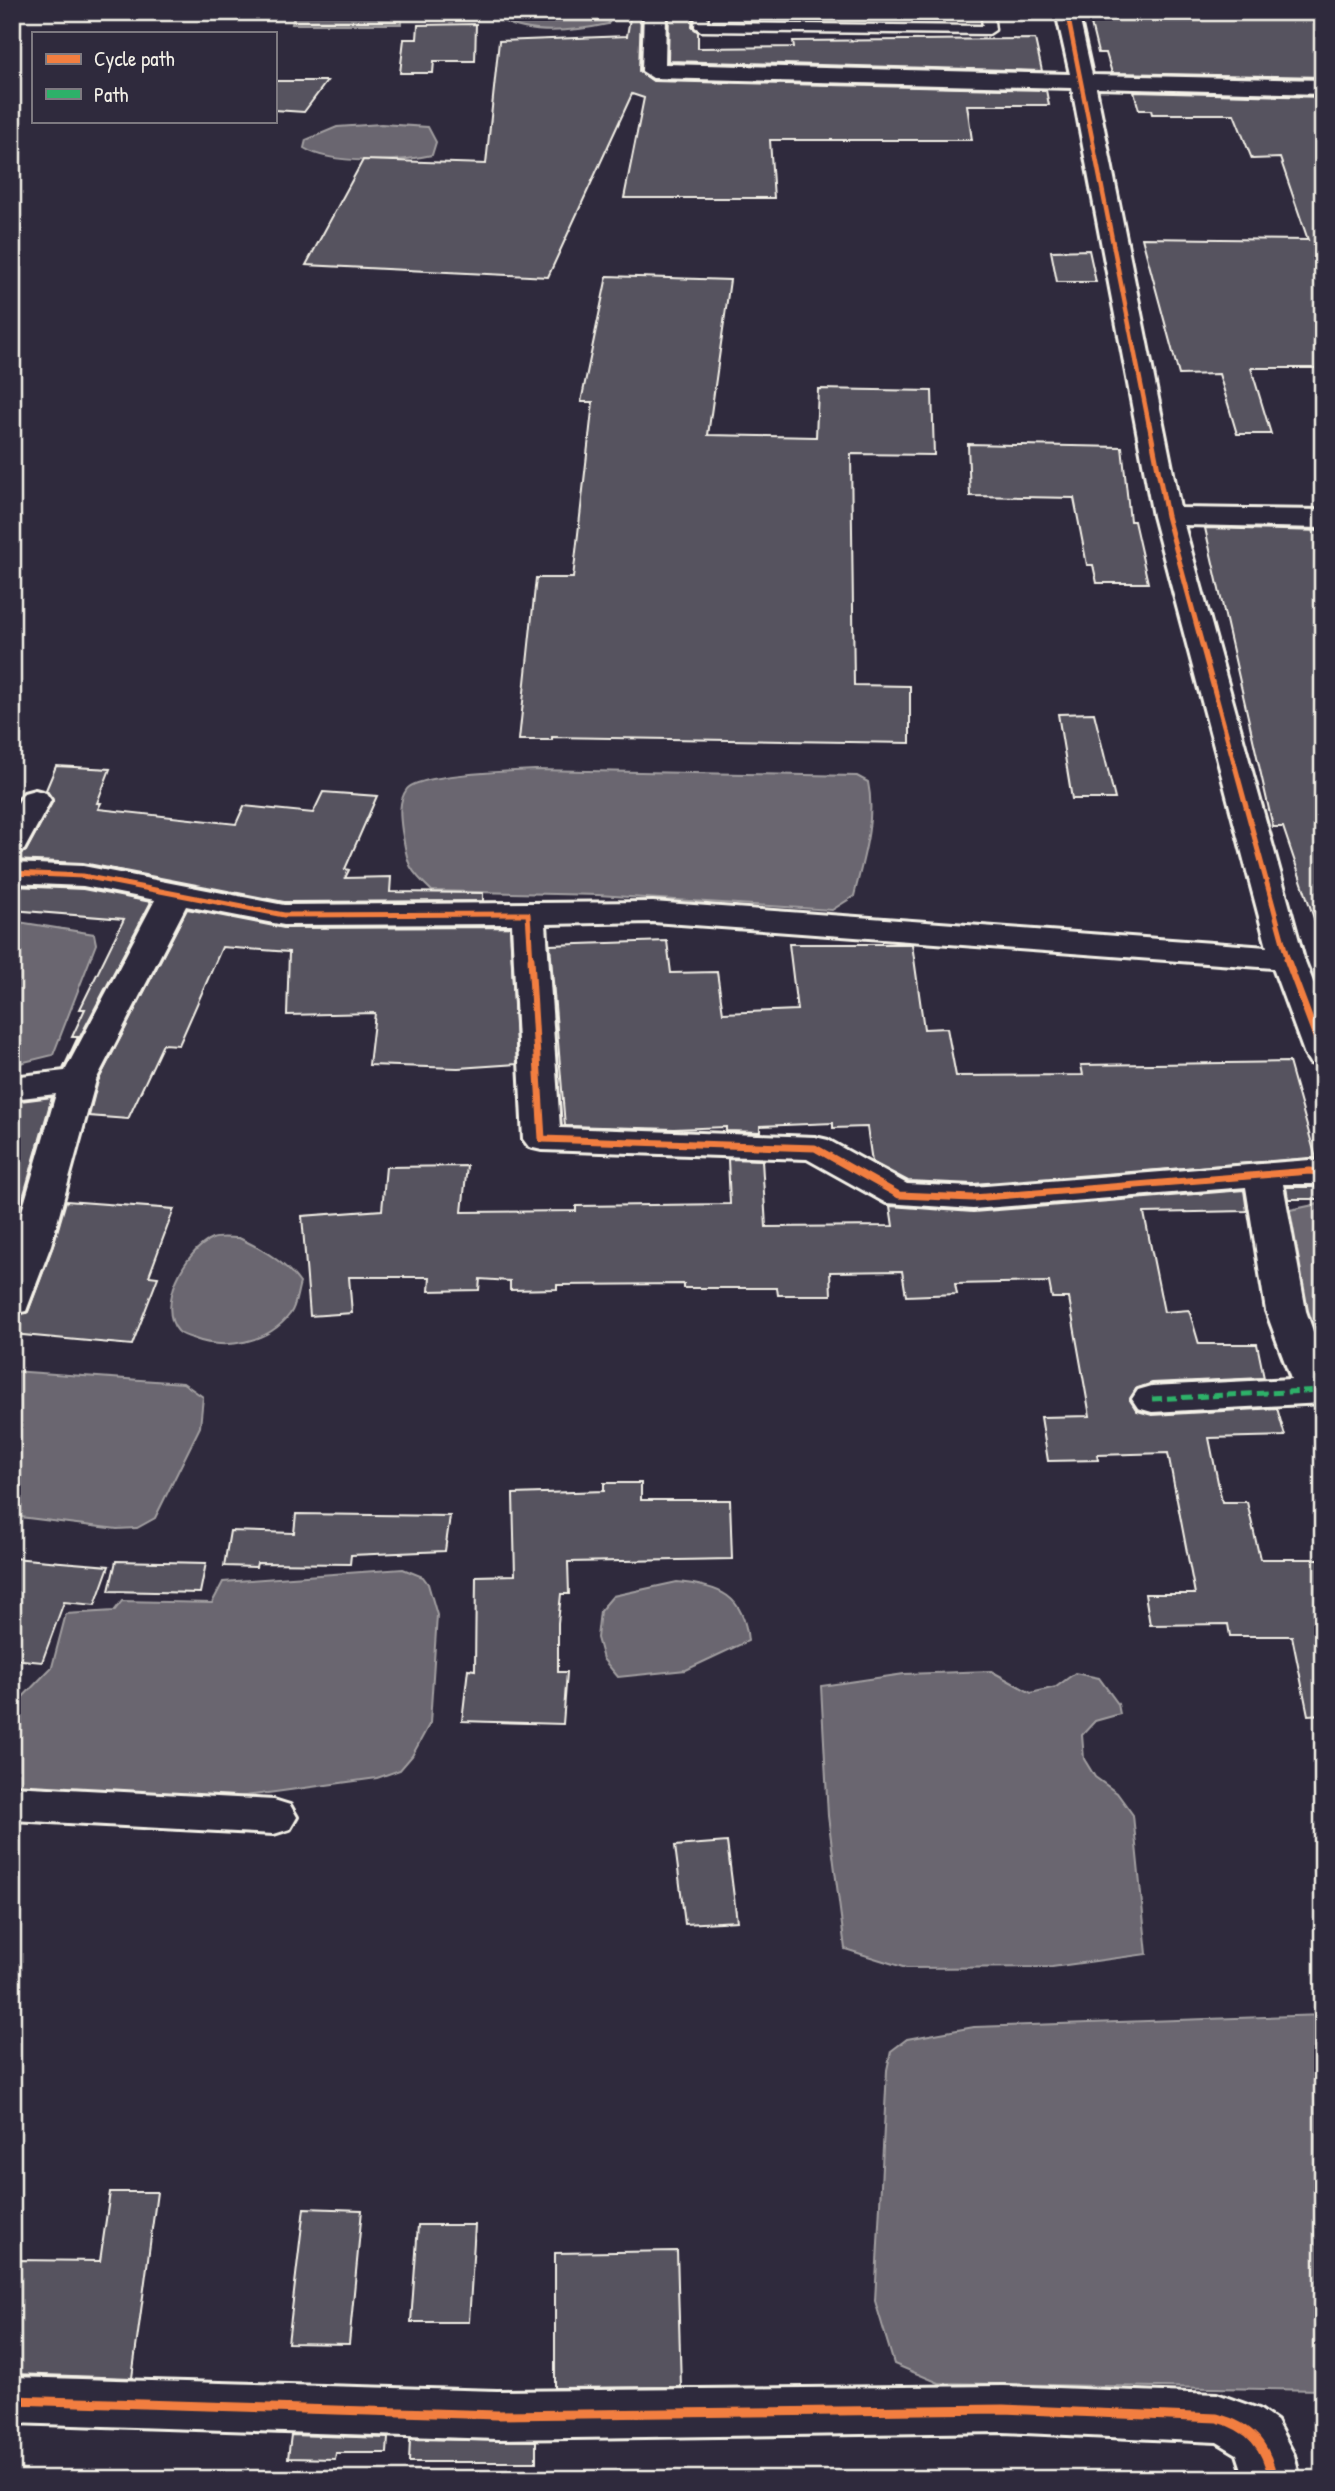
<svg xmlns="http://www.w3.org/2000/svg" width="1335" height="2491" font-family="'Patrick Hand',sans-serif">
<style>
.water{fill:#6a6670;stroke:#a19ea0;stroke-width:2}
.building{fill:#56525f;stroke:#f4f1e8;stroke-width:2}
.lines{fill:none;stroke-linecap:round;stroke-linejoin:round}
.service-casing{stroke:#f4f1e8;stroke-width:5}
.minor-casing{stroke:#f4f1e8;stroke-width:6}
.service{fill:#2f2a3d;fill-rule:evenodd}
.minor{fill:#2f2a3d;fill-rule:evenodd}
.quiet{stroke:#2db169;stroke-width:5;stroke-dasharray:10 5;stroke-linecap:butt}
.cycleway-far3-casing{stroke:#2f2a3d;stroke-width:7}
.cycleway-far2-casing{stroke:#2f2a3d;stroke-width:9}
.cycleway-far1-casing{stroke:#2f2a3d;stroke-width:11}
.cycleway-casing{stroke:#2f2a3d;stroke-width:13}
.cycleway-far3{stroke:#f27e40;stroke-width:4.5}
.cycleway-far2{stroke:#f27e40;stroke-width:5}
.cycleway-far1{stroke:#f27e40;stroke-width:7}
.cycleway{stroke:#f27e40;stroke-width:9}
</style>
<rect width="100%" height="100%" fill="#2f2a3d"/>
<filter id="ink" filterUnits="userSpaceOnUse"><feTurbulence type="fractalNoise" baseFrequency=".0143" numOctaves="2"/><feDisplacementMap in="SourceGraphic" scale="14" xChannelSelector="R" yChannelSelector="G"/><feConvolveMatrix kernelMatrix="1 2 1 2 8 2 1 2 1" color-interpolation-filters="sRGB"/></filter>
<g filter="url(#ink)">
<path class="water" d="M52 12H175L164 17H58Z
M295 12H402L401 24H292Z
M489 12H614V13L608 24C571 32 520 38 489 12Z
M381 124 428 127 436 142 432 155C401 162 330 165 304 148L306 140 337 127Z
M535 770 857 776 868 782C876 820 863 859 854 896L832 910 598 895 432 891C406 867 408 864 402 831 400 817 398 801 407 789 419 774 513 771 535 770Z
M12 921 94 934 96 944 53 1055 12 1065Z
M1323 1203V1359L1308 1351 1285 1220 1290 1210Z
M239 1238C262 1249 285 1262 300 1283 297 1292 296 1307 290 1314 268 1343 225 1351 192 1338 187 1336 181 1335 178 1331 156 1307 185 1250 212 1239 219 1236 231 1238 239 1238Z
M12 1371 183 1383 203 1397 200 1427 155 1518 137 1528 117 1529 12 1516Z
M403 1569 423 1577 428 1584 437 1615 430 1723 412 1756 400 1770 377 1778 238 1797 42 1791 12 1783V1708L52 1667 66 1614 114 1611 122 1601 212 1603 223 1582Z
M677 1582C720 1586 744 1595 748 1641L686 1670 618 1677 603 1659 597 1638 600 1611 613 1596Z
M991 1671 1031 1693 1056 1687 1075 1673 1099 1678 1118 1704 1120 1714 1095 1721 1082 1735 1084 1759 1095 1777 1117 1793 1133 1815 1147 1954 1052 1967 906 1968 845 1949 828 1816 821 1686 904 1674Z
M1323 2015V2390L939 2383 894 2364 875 2301 887 2070 891 2051 907 2039 974 2027Z"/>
<path class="building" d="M631 12H641L639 71 653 81 1046 90 1049 105H967L972 140H770L774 198H624L644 98 632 94 548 277 306 265 363 160 486 164 499 41 627 36Z
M669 12H693L692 27 698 32V48L794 47 793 41 1035 39 1042 71 668 61Z
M1088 12H1323V77L1112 73 1106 53H1098Z
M476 24 475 61H434L433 73H400L404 39H417L418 25Z
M275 81H327L304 112 275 110Z
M1134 92 1323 97V368H1251L1271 434H1237L1219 374 1179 375 1142 238 1308 240 1280 158 1252 159 1234 114H1152L1151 110H1139Z
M1089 250 1096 282H1057L1051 251Z
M607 276 730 280 708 435 816 437 818 389 932 391 934 455 851 454 854 685 910 686V743L552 737V740H519L536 578H573L593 402H581Z
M968 444 1122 447 1130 521H1134L1148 583H1097L1093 565H1087L1074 498 970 496Z
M1205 528 1323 531V926L1317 927 1283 827H1273Z
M1094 713 1115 799H1072L1058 714Z
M56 766 110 769 97 803H101L98 809 236 824 244 806 313 813 323 792 377 796 345 869 349 870 345 878 391 877 390 892 483 893V901L284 902 83 863 12 860V855L26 851 53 801 46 790Z
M12 886 83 889 151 902 63 1069 78 1037H72L85 1009H80L124 919 12 910Z
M187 909 284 928 510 927 517 1064 458 1068 369 1065 375 1013 287 1015 289 952 222 947 179 1045 163 1044 128 1119 89 1116 98 1081Z
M667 941 671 973 717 972 723 1013 797 1010 789 944H912L924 1029 947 1028 956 1076 1083 1075 1081 1065 1289 1062 1316 1158 973 1184 908 1181 872 1162 867 1127 833 1128V1123L760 1126V1132L726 1131V1127L674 1129 565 1126 550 945Z
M52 1097 12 1236V1102Z
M728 1159 762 1160 766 1227 893 1226 890 1206 973 1212 1244 1190 1247 1211 1144 1213 1164 1312 1189 1310 1199 1344H1257L1264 1378 1152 1383 1136 1389 1130 1400 1137 1411 1152 1415 1277 1408 1285 1436 1209 1438 1222 1502H1247L1260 1559H1323V1714L1308 1715 1292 1636H1230L1228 1624 1150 1625 1145 1594H1195L1168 1453 1097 1455 1098 1460 1048 1461 1041 1417 1090 1416 1069 1298H1052L1049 1282 955 1284 957 1294 906 1296 902 1271 830 1272 831 1295H778L777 1288H684V1284L557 1285V1289L510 1290V1281L480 1279 479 1290 429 1291 430 1277H349L352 1313 310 1316 302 1216 382 1210 386 1167 467 1166 462 1212 576 1211V1206L730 1204Z
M1286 1187H1323V1199H1288Z
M66 1201 174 1209 149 1276 158 1277 132 1345 12 1334V1316L28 1312 53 1246Z
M604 1483H641V1500H730L732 1559 568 1562 569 1594H561L558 1623V1672H567L563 1724 462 1721 468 1669 475 1670 476 1576 515 1575 513 1494 604 1491Z
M296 1514 450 1516 445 1551 351 1555 350 1564 257 1563 256 1567 224 1566 230 1531 294 1533Z
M12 1558 109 1566 95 1605 64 1602 42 1662 12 1659Z
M116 1561 206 1563 200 1593 109 1591Z
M727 1842 737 1921 685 1924 675 1846Z
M110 2192H157L132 2378 12 2374V2279L15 2260 100 2261Z
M304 2208 362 2210 349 2344 288 2343Z
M418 2225H475L469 2322H411Z
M677 2251 681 2387 555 2388V2253Z
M291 2435 388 2438 387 2453H336L335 2459 288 2458Z
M410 2439 536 2441V2462H409Z"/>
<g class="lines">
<g class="service-casing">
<path id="service" d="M696 12H708L707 23 983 26 981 12H993L995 30 989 34 701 31 695 27Z"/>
</g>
<g class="minor-casing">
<path id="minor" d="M644 12H666L665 64 1070 74 1056 12H1078L1092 75 1323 80V94L1096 88 1180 508 1323 510V528L1184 525 1304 959 1323 1007V1066L1310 1063 1305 1055 1273 968 653 922 546 924 560 1128 815 1137 828 1140 907 1184 973 1187 1310 1160 1323 1162V1184H1283L1306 1311 1323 1360V1403L1152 1412 1138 1408 1132 1399 1138 1390 1152 1386 1291 1379 1266 1311 1246 1187 973 1209 886 1203 807 1159 542 1150 529 1147 523 1139 512 924 284 925 186 906 96 1080 51 1245 26 1311 12 1314V1246L56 1094 12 1099V1077L65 1071 155 900 83 886 12 883V863L83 866 284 905 653 902 1267 947 1153 516 1072 88 653 78 642 71Z
M35 790 46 793 51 800 24 850 12 853V812L24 793Z
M12 1786 274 1800 290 1805 297 1817 290 1829 274 1834 12 1820Z
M12 2377 497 2391 1003 2386 1217 2394 1259 2409 1276 2421 1294 2455 1300 2479H1245L1237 2454 1217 2442 1003 2432 497 2439 12 2423Z"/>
</g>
<use href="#service" class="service"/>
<use href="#minor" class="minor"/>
<path class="quiet" d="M1152 1399 1323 1390"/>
<g class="cycleway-far3-casing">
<path id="cycleway-far3" d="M1067 12 1149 425"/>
</g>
<g class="cycleway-far2-casing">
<path id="cycleway-far2" d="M1149 423 1167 516 1288 961
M12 873 83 876 284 915 528 914 531 961"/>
</g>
<g class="cycleway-far1-casing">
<path id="cycleway-far1" d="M531 959 542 1139 815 1148 899 1195 973 1198 1310 1171 1323 1173
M1287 959 1323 1055"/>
</g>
<g class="cycleway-casing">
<path id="cycleway" d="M12 2400 497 2415 1003 2409 1217 2418C1251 2427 1266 2445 1273 2479"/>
</g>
<use href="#cycleway-far3" class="cycleway-far3"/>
<use href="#cycleway-far2" class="cycleway-far2"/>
<use href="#cycleway-far1" class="cycleway-far1"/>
<use href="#cycleway" class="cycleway"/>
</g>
</g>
<rect width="1335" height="2491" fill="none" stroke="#2f2a3d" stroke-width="42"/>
<rect x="21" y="21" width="1293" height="2449" fill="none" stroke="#f4f1e8" stroke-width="2.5" filter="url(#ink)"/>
<rect x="32" y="32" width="245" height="91" fill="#2f2a3d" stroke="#7e7a81" stroke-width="2"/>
<rect x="46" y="54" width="35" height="10" fill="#f27e40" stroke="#7e7a81" stroke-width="2"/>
<text x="94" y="66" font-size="21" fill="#f4f1e8">Cycle path</text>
<rect x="46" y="89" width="35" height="10" fill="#2db169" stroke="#7e7a81" stroke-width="2"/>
<text x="94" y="102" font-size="21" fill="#f4f1e8">Path</text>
</svg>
